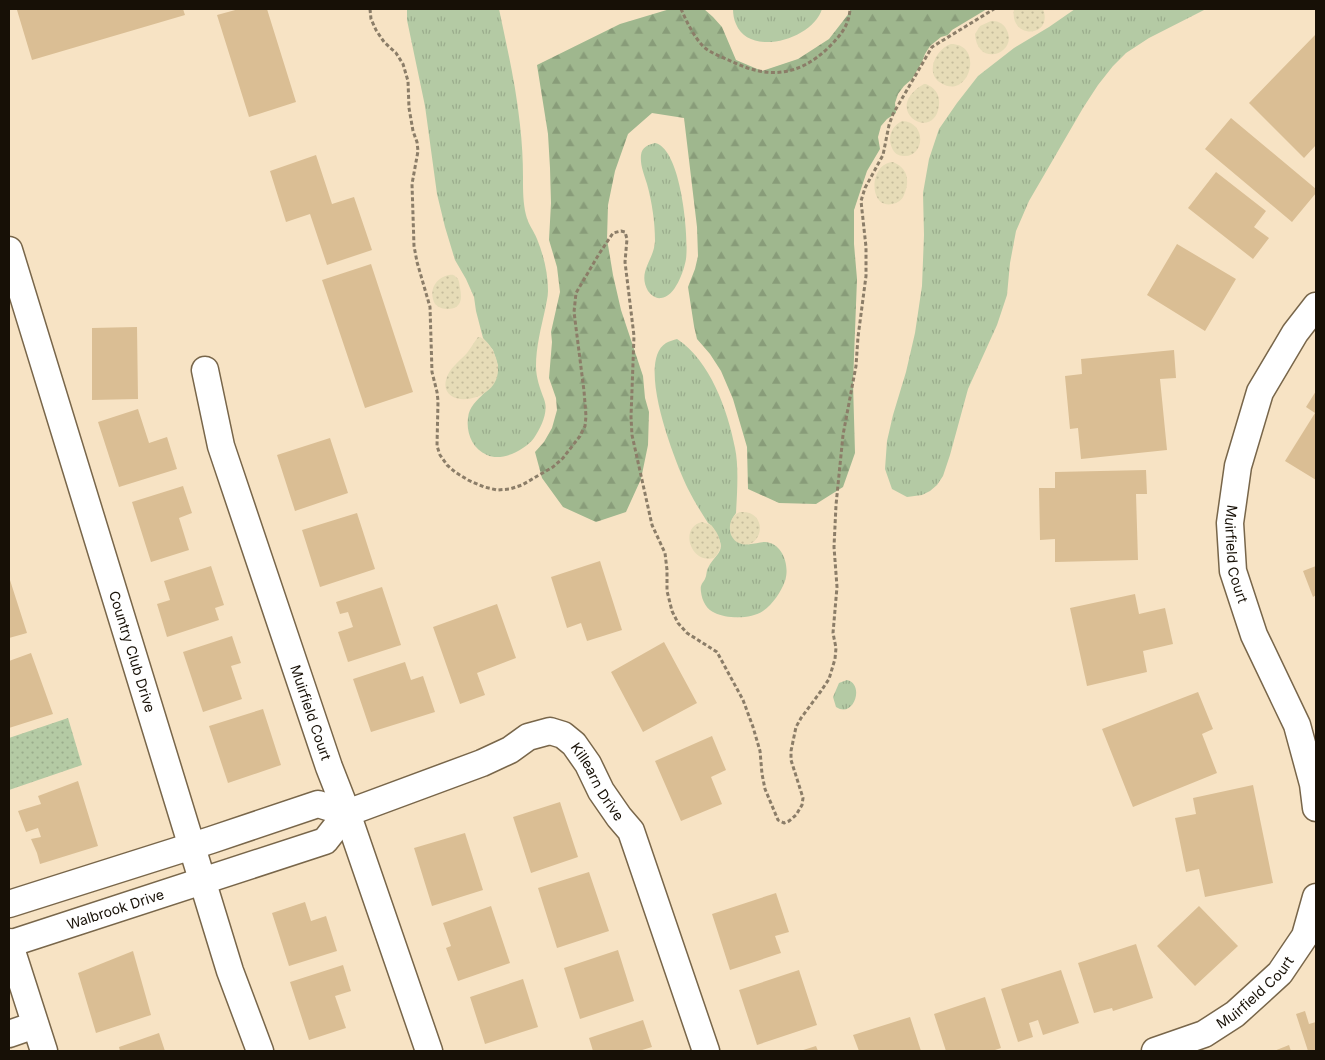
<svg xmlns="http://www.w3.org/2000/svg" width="1325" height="1060" font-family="Inter,sans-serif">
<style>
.grass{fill:url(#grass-tufts)}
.forest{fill:url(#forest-firs)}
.sand{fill:url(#sand-dots)}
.garden{fill:url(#garden-dots)}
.building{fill:#dabe94}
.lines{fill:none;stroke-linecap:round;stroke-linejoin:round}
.minor-casing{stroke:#78664a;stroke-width:29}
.path{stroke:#8b7d68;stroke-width:3;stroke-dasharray:4 2.5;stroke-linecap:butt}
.minor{stroke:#fff;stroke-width:26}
.labels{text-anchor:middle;stroke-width:4;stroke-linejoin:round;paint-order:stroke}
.street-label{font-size:14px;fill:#171006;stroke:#f7e3c4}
</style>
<defs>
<pattern id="grass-tufts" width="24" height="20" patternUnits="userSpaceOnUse" patternTransform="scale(1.25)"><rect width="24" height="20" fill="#b4caa4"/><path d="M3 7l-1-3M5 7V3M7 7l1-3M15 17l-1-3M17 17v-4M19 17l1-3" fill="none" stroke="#9aac8c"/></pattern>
<pattern id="forest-firs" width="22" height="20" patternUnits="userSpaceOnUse" patternTransform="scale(1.25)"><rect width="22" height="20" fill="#9fb78e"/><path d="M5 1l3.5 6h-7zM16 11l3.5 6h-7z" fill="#889c79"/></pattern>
<pattern id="sand-dots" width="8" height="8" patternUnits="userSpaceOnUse" patternTransform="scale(1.25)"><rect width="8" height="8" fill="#e6dcb7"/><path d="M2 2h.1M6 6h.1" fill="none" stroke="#c5bc9c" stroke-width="1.8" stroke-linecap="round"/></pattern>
<pattern id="garden-dots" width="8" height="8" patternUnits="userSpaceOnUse" patternTransform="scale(1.25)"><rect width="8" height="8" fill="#b4caa4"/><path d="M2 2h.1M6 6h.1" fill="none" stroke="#9aac8c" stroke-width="1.8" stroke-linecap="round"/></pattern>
</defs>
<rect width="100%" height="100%" fill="#f7e3c4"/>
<path class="grass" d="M407 9H499C507 47 516 86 520 125 522 142 523 160 523 178 523 190 523 203 526 215 528 224 534 231 537 239 544 256 548 274 548 291 548 297 546 304 545 310 541 328 536 347 536 366 536 378 540 388 544 399 549 412 541 427 534 438 525 450 502 462 487 455 472 449 466 432 468 418 469 406 477 401 484 393 490 387 494 374 498 366L493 350 483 338 476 311 474 297 466 279 455 260 445 227 437 194 425 106 407 20Z
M733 9H822C813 39 750 58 736 24 734 20 733 14 733 9Z
M1075 9H1206L1149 38 1126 53 1113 66 1098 85 1083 108 1029 201 1016 231 1010 263 1007 295 997 325 968 389 950 455 943 476 937 485 930 491 922 495 907 497 892 489 885 469 887 441 893 415 906 372 915 333 922 286 924 235 923 193 929 159 939 129 957 103 978 76 1014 48 1049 27Z
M655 143C681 148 689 236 686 259 684 271 675 297 661 298 656 299 651 295 648 291 637 271 654 261 655 241 655 222 652 202 647 184 644 174 640 165 641 155 642 147 648 145 655 143Z
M677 339C710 360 728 411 735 448 739 466 737 495 736 513 726 526 729 542 747 544 752 545 759 542 765 542 783 543 790 566 785 581 781 592 773 604 763 611 752 619 727 619 715 613 707 610 702 601 701 592 700 585 702 584 705 579 707 575 706 571 708 568 715 554 727 552 717 535 714 530 713 526 708 523 701 512 694 501 688 489 676 464 635 362 666 343 669 341 674 340 677 339Z
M847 680C865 684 854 719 836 707L833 697 839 683Z"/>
<path class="forest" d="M670 9H704L713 17 722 27 736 60 762 71 798 59 829 39 850 12V9H987L952 30 948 35 941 37 930 46 925 54 922 62 912 79 904 86 898 94 895 103 896 113 887 119 881 126 878 137 880 149 867 171 854 210V244L857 279 853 383 855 453 843 487 816 504 779 503 748 489 747 447 733 399 721 371 710 354 697 339 694 326 688 287 695 269 698 256 697 227 684 118 652 113 628 134 615 171 608 205 607 239 613 275 621 310 643 376 645 398 649 412 648 445 641 479 626 512 596 522 563 507 542 478 535 452 544 442 552 428 557 410 556 398 549 378 552 342 551 332 560 292 557 267 549 240 551 203 550 168 548 134 537 65 620 24Z"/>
<path class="sand" d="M1014 9H1043C1054 38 1009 40 1014 9Z
M991 21C997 21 1001 22 1005 27 1022 52 977 70 975 34L980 26Z
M951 44C985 44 969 101 941 83 924 73 936 49 951 44Z
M924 84H926C935 88 940 94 939 105 935 144 879 110 924 84Z
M902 121C927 122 925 157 904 156 898 156 894 153 892 148 887 137 892 126 902 121Z
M893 162C908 168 910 181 904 195 902 200 898 203 892 204 868 209 869 163 893 162Z
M449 275C452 275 453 274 456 277 460 280 459 284 460 288 462 298 462 308 449 309 443 309 439 308 435 304 428 291 435 278 449 275Z
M478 337H480C488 341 493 349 496 358 511 402 438 413 446 380 449 368 459 362 467 353 471 348 474 342 478 337Z
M740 512C771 510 762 553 739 543 736 542 733 539 731 535 728 526 731 515 740 512Z
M702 522 711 525C720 535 725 548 714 558 690 564 679 527 702 522Z"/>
<path class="garden" d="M68 718 82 765 9 790V738Z"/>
<path class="building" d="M22 9H183L185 15 32 60 17 10Z
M239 9H267L296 102 249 117 217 15Z
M1316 34V145L1304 158 1249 103Z
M1231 118 1316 189V193L1292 222 1205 149Z
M316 155 332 204 354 197 372 250 327 265 310 214 286 222 270 171Z
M1216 172 1266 211 1254 227 1269 238 1253 259 1188 208Z
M1177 244 1236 279 1205 331 1147 295Z
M371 264 413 392 365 408 322 280Z
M137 327 138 399 92 400V328Z
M1174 350 1176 378 1160 379 1167 450 1081 459 1078 428 1070 429 1065 376 1082 374 1081 359Z
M1316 391V480L1285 461 1315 413 1306 407Z
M138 409 149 443 167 437 177 469 119 487 98 422Z
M330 438 348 493 295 511 277 455Z
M1146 470 1147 494H1136L1138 560 1055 562V539L1040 540 1039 488H1055V472Z
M183 486 192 513 179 518 189 550 151 562 132 502Z
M357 513 375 569 320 587 302 530Z
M600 561 622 630 587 641 581 623 567 628 551 577Z
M211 566 224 605 215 608 219 620 167 637 157 604 170 600 164 581Z
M1316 566V595L1313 597 1303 571Z
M9 577 27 633 9 638Z
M382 587 401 645 348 662 338 632 353 627 348 612 340 614 336 602Z
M1135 594 1139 614 1165 608 1173 644 1143 651 1147 672 1087 686 1070 608Z
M497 604 516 658 477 673 485 695 460 704 433 627Z
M232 636 241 663 231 666 242 699 203 712 183 652Z
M664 642 697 703 643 732 611 672Z
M31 653 53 714 9 728V661Z
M405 662 411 680 423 676 435 712 371 732 353 679Z
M1198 692 1213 729 1202 734 1217 773 1133 807 1102 729Z
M263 709 281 765 228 783 209 726Z
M712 736 726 770 711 777 722 804 681 821 655 761Z
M78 781 98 846 40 864 37 853 31 839 41 837 38 828 26 832 18 811 41 804 38 796Z
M1253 785 1273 883 1205 897 1199 869 1186 872 1175 818 1196 814 1193 798Z
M560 802 578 857 531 873 513 817Z
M465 833 483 890 432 906 414 848Z
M589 872 609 931 557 948 538 888Z
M776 893 789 932 775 936 781 953 730 970 712 914Z
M305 902 311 921 326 916 337 951 289 966 272 913Z
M491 906 510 963 458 981 446 948 451 946 443 923Z
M1199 906 1238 946 1195 986 1157 946Z
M1136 944 1153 998 1113 1011 1112 1008 1094 1013 1078 963Z
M618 950 634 1001 580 1019 564 968Z
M133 951 151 1015 96 1033 78 973Z
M343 965 351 991 335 996 346 1028 309 1040 290 982Z
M799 970 817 1025 757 1045 739 990Z
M1061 970 1079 1023 1043 1035 1038 1020 1029 1023 1033 1037 1018 1042 1001 989Z
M523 979 538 1027 485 1044 470 997Z
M985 997 1001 1048 992 1051H946L934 1014Z
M1305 1011 1309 1024 1316 1022V1051H1308L1296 1014Z
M910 1017 921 1051H859L853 1035Z
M643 1020 652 1047 639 1051H593L589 1038Z
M159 1033 165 1051H120L119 1047Z
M1289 1045 1291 1051H1274Z
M816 1046 818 1051H800Z"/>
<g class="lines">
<g class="minor-casing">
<g id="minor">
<path id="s1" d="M9 250 230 971 260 1051"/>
<path id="s2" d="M1316 306 1295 333 1260 392 1238 466 1230 523 1233 571 1254 635 1297 725 1313 784 1316 808"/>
<path id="s3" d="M205 370 221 446 329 767 347 813 429 1051"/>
<path d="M9 904 211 840 318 804 347 813"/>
<path d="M9 942 44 1051"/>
<path id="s4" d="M9 944 325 841 347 813 482 763 510 750 528 737 550 731 563 735 574 744 588 764 601 791 619 817 631 831 706 1051"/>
<path d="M9 1034 35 1025"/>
<path id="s5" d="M1155 1051 1204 1034 1235 1014 1280 973 1305 936 1316 897"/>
</g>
</g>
<path class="path" d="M370 9 371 19 376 30 384 42 396 53 403 64 408 81 409 108 413 131 417 142 418 151 412 184 414 246 417 262 430 307 432 372 437 392 438 401 437 446 440 455 447 465 455 472 468 480 484 487 497 490 510 489 522 485 553 467 563 458 580 436 585 426 586 416 584 391 574 312 576 293 599 254 613 233 621 231 625 232 627 239 625 262 634 336 631 417 632 435 652 525 665 553 667 570V591L672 611 678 623 687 633 717 652 743 700 753 727 760 751 762 774 765 789 778 820 784 823 789 821 796 815 802 805 803 798 791 760V751L796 727 801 718 821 691 829 679 835 659 836 648 833 633 837 587 834 547 836 505 843 435 856 366 858 337 866 276V247L861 201 865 188 883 155 889 125 893 114 932 47 994 9
M681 9C687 22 694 38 705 48 713 54 724 58 733 62 768 79 799 76 828 48 840 36 849 26 850 9"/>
<use href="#minor" class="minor"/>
</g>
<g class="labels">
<g class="street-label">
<text dy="5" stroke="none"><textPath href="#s2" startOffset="269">Muirfield Court</textPath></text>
<text dy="5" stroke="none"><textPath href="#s1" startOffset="420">Country Club Drive</textPath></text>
<text dy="5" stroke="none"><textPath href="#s3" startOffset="359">Muirfield Court</textPath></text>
<text dy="5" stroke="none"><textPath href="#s4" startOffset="660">Killearn Drive</textPath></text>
<text dy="5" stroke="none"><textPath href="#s4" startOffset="112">Walbrook Drive</textPath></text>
<text dy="5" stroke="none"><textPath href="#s5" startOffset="118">Muirfield Court</textPath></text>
</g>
</g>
<rect width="1325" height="1060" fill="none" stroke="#171006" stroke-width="20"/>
</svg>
